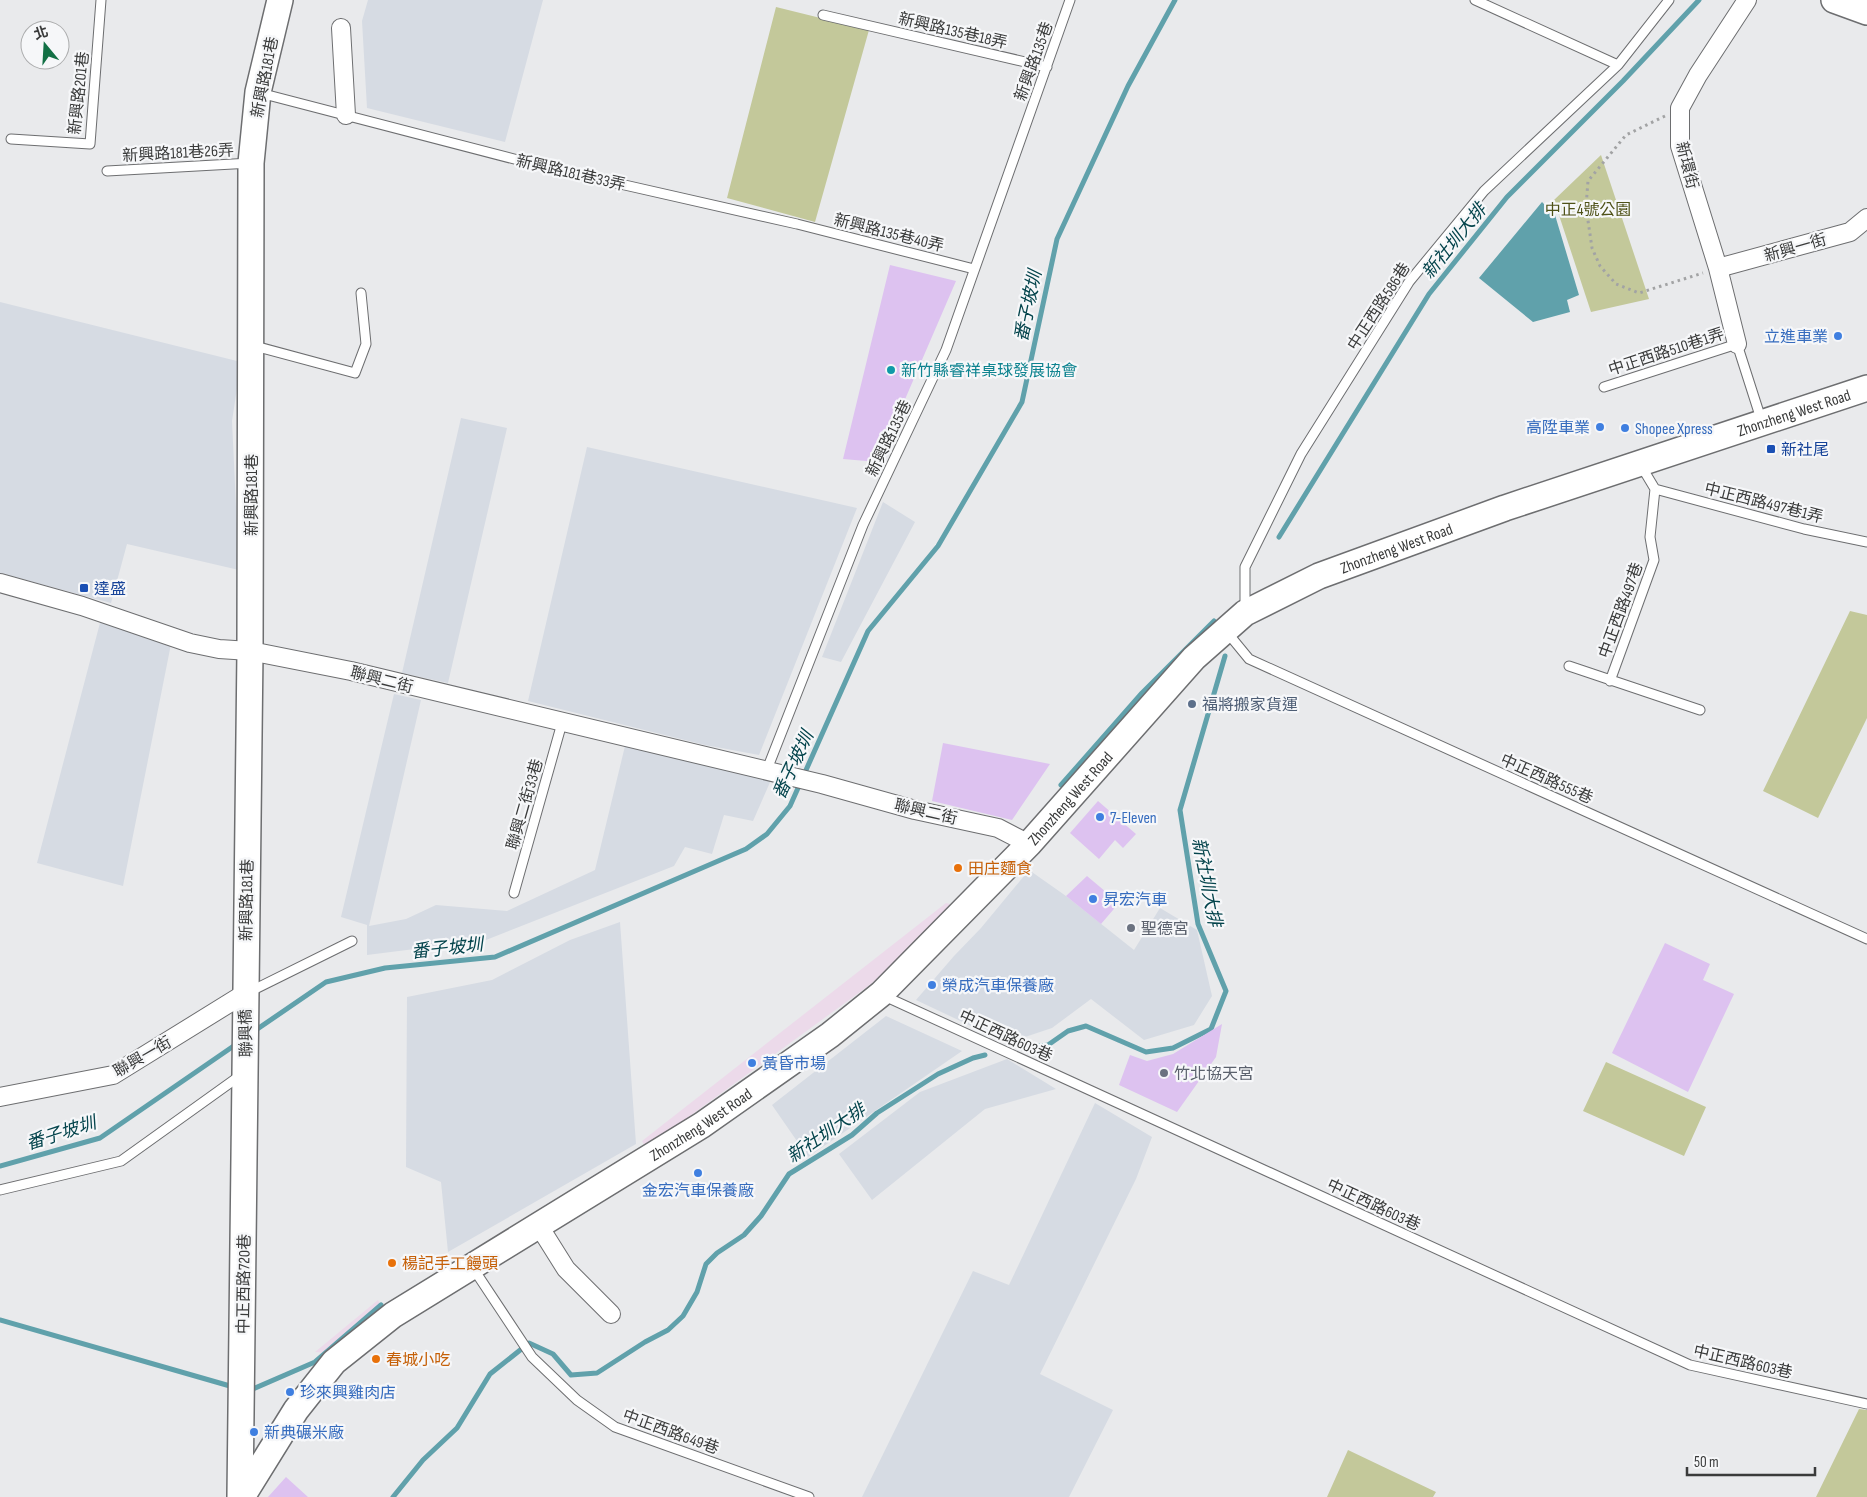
<svg xmlns="http://www.w3.org/2000/svg" width="1867" height="1497" font-family="'Sofia Sans Condensed','Noto Sans TC',sans-serif">
<style>
.commercial{fill:#ecdaea}
.built{fill:#d6dbe3}
.green{fill:#c3c89a}
.water{fill:#60a1ab}
.lines{fill:none;stroke-linecap:round;stroke-linejoin:round}
.stream{stroke:#60a1ab;stroke-width:5}
.building{fill:#ddc2f0}
.lane-casing{stroke:#6d6e70;stroke-width:11}
.street-casing{stroke:#6d6e70;stroke-width:20}
.secondary-casing{stroke:#6d6e70;stroke-width:28}
.path{stroke:#a2a3a4;stroke-width:3;stroke-dasharray:2.5 4;stroke-linecap:butt}
.lane{stroke:#fff;stroke-width:9}
.street{stroke:#fff;stroke-width:18}
.secondary{stroke:#fff;stroke-width:25}
.shop-dot{fill:#3f7fe0;stroke:#f6f7f9;stroke-width:2}
.culture-dot{fill:#0f9aa8;stroke:#f6f7f9;stroke-width:2}
.transit-dot{fill:#1a4fb4;stroke:#f6f7f9;stroke-width:2}
.service-dot{fill:#5c6f8a;stroke:#f6f7f9;stroke-width:2}
.food-dot{fill:#e8710a;stroke:#f6f7f9;stroke-width:2}
.worship-dot{fill:#6b7280;stroke:#f6f7f9;stroke-width:2}
.labels{text-anchor:middle;stroke-width:4.5;stroke-linejoin:round;paint-order:stroke}
.street-label{font-size:16px;fill:#3a3b3b;stroke:#f6f7f9}
.park-label{font-size:16px;fill:#4e5117;stroke:#f6f7f9}
.shop-label{font-size:16px;fill:#366cbe;stroke:#f6f7f9;text-anchor:start}
.culture-label{font-size:16px;fill:#0d838f;stroke:#f6f7f9;text-anchor:start}
.transit-label{font-size:16px;fill:#164399;stroke:#f6f7f9;text-anchor:start}
.service-label{font-size:16px;fill:#4e5e75;stroke:#f6f7f9;text-anchor:start}
.food-label{font-size:16px;fill:#c56008;stroke:#f6f7f9;text-anchor:start}
.worship-label{font-size:16px;fill:#5b616d;stroke:#f6f7f9;text-anchor:start}
.water-label{font-size:18px;font-style:italic;fill:#04444c;stroke:#f6f7f9}
</style>
<rect width="100%" height="100%" fill="#e9eaec"/>
<path class="commercial" d="M946 903 954 905 871 984 646 1148 642 1141Z
M378 1300 383 1309 329 1353 315 1352Z"/>
<path class="built" d="M368 0H543L505 142 367 108 362 21Z
M0 302 241 362 232 421 239 570 127 544 111 603 0 573Z
M461 418 507 428 448 683 402 673Z
M587 447 857 508 759 755 705 745 528 701Z
M883 502 915 522 841 662 822 657Z
M101 619 172 639 123 886 37 863Z
M394 694 421 700 369 926 406 919 436 905 507 911 595 870 625 746 771 780 753 821 724 815 712 854 685 847 674 866 486 940 367 955V925L341 917Z
M1029 870 1066 896 1134 950 1160 908 1197 930 1212 996 1194 1025 1144 1040 1091 999 1052 1028 1007 1043 916 1000 954 956 981 928Z
M620 922 636 1144 448 1252 441 1182 406 1167 407 997 492 980 570 940Z
M886 1016 962 1051 808 1157 772 1105Z
M1007 1059 1056 1089 985 1109 872 1200 839 1154 920 1092Z
M1095 1103 1152 1137 1136 1179 1040 1374 1113 1410 1069 1497H862L973 1271 1009 1285Z"/>
<path class="green" d="M776 7 869 30 815 222 727 198Z
M1601 155 1649 299 1591 312 1554 200Z
M1850 611 1867 615V718L1818 818 1763 791Z
M1606 1062 1706 1107 1684 1156 1583 1111Z
M1859 1409 1867 1410V1497H1816Z
M1348 1450 1436 1492 1433 1497H1327Z"/>
<path class="water" d="M1542 202 1555 215 1579 295 1567 300 1570 312 1533 322 1479 278Z"/>
<g class="lines">
<path class="stream" d="M1279 537 1429 294 1507 197 1623 81 1699 0
M1061 785 1142 693 1214 621
M253 1032 326 982 385 968 495 957 746 849 767 834 790 806 868 631 938 546 1022 402 1057 239 1128 86 1175 0
M1023 1048 1048 1045 1068 1031 1086 1026 1146 1052 1173 1048 1211 1029 1226 991 1198 924 1180 810 1225 656
M0 1166 100 1138 238 1043
M0 1320 230 1386
M253 1389 315 1362 381 1305
M393 1497 423 1460 457 1428 490 1374 529 1343 553 1354 571 1375 597 1373 645 1342 668 1330 683 1316 697 1292 706 1264 717 1253 744 1235 761 1216 789 1174 852 1135 877 1113 938 1074 973 1058 985 1055"/>
</g>
<path class="building" d="M890 265 956 281 878 462 843 459Z
M943 743 1050 764 1012 820 932 801Z
M1098 801 1136 834 1123 848 1115 840 1099 859 1070 833Z
M1087 876 1119 903 1101 924 1066 896Z
M1665 943 1710 964 1703 980 1734 994 1688 1092 1612 1053Z
M1222 1024 1216 1057 1177 1112 1119 1085 1130 1055 1147 1061 1173 1054Z
M286 1477 308 1497H268Z"/>
<g class="lines">
<g class="lane-casing">
<path id="lane" d="M1475 0 1618 65
M823 15 1047 67
M260 93 541 166 797 224 974 269
M11 139 90 144 101 0
M107 171 251 163
M251 345 355 373 366 344 361 293
M1604 387 1737 344 1762 422
M1655 489 1804 529 1867 542
M1245 610V567L1301 454 1409 282 1484 191 1618 65 1669 0
M1226 631 1249 659 1867 939
M1569 666 1700 710
M1610 681 1654 560 1650 537 1655 489 1640 464
M766 772 863 525 946 350 1070 0
M514 893 562 723
M249 992 352 941
M882 995 1690 1365 1867 1404
M0 1190 121 1161 241 1075
M473 1268 532 1357 577 1400 615 1427 809 1497"/>
</g>
<g class="street-casing">
<path id="street" d="M341 28 346 115
M1718 268 1850 232 1867 218
M1737 344 1718 268 1680 146V108L1698 75 1747 0
M0 583 82 606 190 643 219 649 250 651 351 671 822 784 915 810 998 828 1029 844
M0 1097 113 1075 244 994
M539 1226 566 1269 611 1314"/>
</g>
<g class="secondary-casing">
<g id="secondary">
<path d="M1834 0 1867 12"/>
<path d="M240 1497 250 651 251 163 258 92 280 0"/>
<path id="s1" d="M242 1497 296 1410 334 1362 393 1315 702 1125 830 1035 881 994 1029 844 1194 658 1245 613 1319 576 1505 508 1867 388"/>
</g>
</g>
<path class="path" d="M1665 116 1626 135 1588 181 1586 207 1592 248 1600 266 1616 284 1639 293 1703 273"/>
<use href="#lane" class="lane"/>
<use href="#street" class="street"/>
<use href="#secondary" class="secondary"/>
</g>
<g class="shop-dot">
<circle cx="1838" cy="336" r="5"/>
<circle cx="1600" cy="427" r="5"/>
<circle cx="1625" cy="428" r="5"/>
<circle cx="1100" cy="817" r="5"/>
<circle cx="1093" cy="899" r="5"/>
<circle cx="932" cy="985" r="5"/>
<circle cx="752" cy="1063" r="5"/>
<circle cx="698" cy="1173" r="5"/>
<circle cx="290" cy="1392" r="5"/>
<circle cx="254" cy="1432" r="5"/>
</g>
<circle class="culture-dot" cx="891" cy="370" r="5"/>
<g class="transit-dot">
<rect x="1766" y="444" width="10" height="10" rx="2.5"/>
<rect x="79" y="583" width="10" height="10" rx="2.5"/>
</g>
<circle class="service-dot" cx="1192" cy="704" r="5"/>
<g class="food-dot">
<circle cx="958" cy="868" r="5"/>
<circle cx="392" cy="1263" r="5"/>
<circle cx="376" cy="1359" r="5"/>
</g>
<g class="worship-dot">
<circle cx="1131" cy="928" r="5"/>
<circle cx="1164" cy="1073" r="5"/>
</g>
<g class="labels">
<g class="street-label">
<text transform="translate(953 30) rotate(13)" y="6">新興路135巷18弄</text>
<text transform="translate(1033 61) rotate(-70)" y="6">新興路135巷</text>
<text transform="translate(264 77) rotate(-79)" y="6">新興路181巷</text>
<text transform="translate(78 93) rotate(-84)" y="6">新興路201巷</text>
<text transform="translate(178 152) rotate(-3)" y="6">新興路181巷26弄</text>
<text transform="translate(1688 165) rotate(76)" y="6">新環街</text>
<text transform="translate(571 172) rotate(13)" y="6">新興路181巷33弄</text>
<text transform="translate(889 232) rotate(14)" y="6">新興路135巷40弄</text>
<text transform="translate(1795 247) rotate(-16)" y="6">新興一街</text>
<text transform="translate(1378 306) rotate(-57)" y="6">中正西路586巷</text>
<text transform="translate(1666 351) rotate(-18)" y="6">中正西路510巷1弄</text>
<text dy="6" stroke="none"><textPath href="#s1" startOffset="1936">Zhonzheng West Road</textPath></text>
<text transform="translate(888 438) rotate(-64)" y="6">新興路135巷</text>
<text transform="translate(251 495) rotate(-90)" y="6">新興路181巷</text>
<text transform="translate(1764 502) rotate(14)" y="6">中正西路497巷1弄</text>
<text dy="6" stroke="none"><textPath href="#s1" startOffset="1516">Zhonzheng West Road</textPath></text>
<text transform="translate(1620 610) rotate(-70)" y="6">中正西路497巷</text>
<text transform="translate(382 679) rotate(14)" y="6">聯興二街</text>
<text transform="translate(1547 778) rotate(24)" y="6">中正西路555巷</text>
<text dy="6" stroke="none"><textPath href="#s1" startOffset="1096">Zhonzheng West Road</textPath></text>
<text transform="translate(524 804) rotate(-74)" y="6">聯興二街33巷</text>
<text transform="translate(926 811) rotate(13)" y="6">聯興二街</text>
<text transform="translate(246 900) rotate(-89)" y="6">新興路181巷</text>
<text transform="translate(245 1033) rotate(-91)" y="6">聯興橋</text>
<text transform="translate(1006 1035) rotate(25)" y="6">中正西路603巷</text>
<text transform="translate(142 1056) rotate(-30)" y="6">聯興一街</text>
<text dy="6" stroke="none"><textPath href="#s1" startOffset="601">Zhonzheng West Road</textPath></text>
<text transform="translate(1374 1204) rotate(25)" y="6">中正西路603巷</text>
<text transform="translate(243 1284) rotate(-89)" y="6">中正西路720巷</text>
<text transform="translate(1743 1361) rotate(13)" y="6">中正西路603巷</text>
<text transform="translate(671 1431) rotate(20)" y="6">中正西路649巷</text>
</g>
<g class="park-label">
<text x="1588" y="215">中正4號公園</text>
</g>
<g class="shop-label">
<text x="1828" y="342" text-anchor="end">立進車業</text>
<text x="1590" y="433" text-anchor="end">高陞車業</text>
<text x="1635" y="434">Shopee Xpress</text>
<text x="1110" y="823">7-Eleven</text>
<text x="1103" y="905">昇宏汽車</text>
<text x="942" y="991">榮成汽車保養廠</text>
<text x="762" y="1069">黃昏市場</text>
<text x="698" y="1196" text-anchor="middle">金宏汽車保養廠</text>
<text x="300" y="1398">珍來興雞肉店</text>
<text x="264" y="1438">新典碾米廠</text>
</g>
<g class="culture-label">
<text x="901" y="376">新竹縣睿祥桌球發展協會</text>
</g>
<g class="transit-label">
<text x="1781" y="455">新社尾</text>
<text x="94" y="594">達盛</text>
</g>
<g class="service-label">
<text x="1202" y="710">福將搬家貨運</text>
</g>
<g class="food-label">
<text x="968" y="874">田庄麵食</text>
<text x="402" y="1269">楊記手工饅頭</text>
<text x="386" y="1365">春城小吃</text>
</g>
<g class="worship-label">
<text x="1141" y="934">聖德宮</text>
<text x="1174" y="1079">竹北協天宮</text>
</g>
<g class="water-label">
<text transform="translate(1454 241) rotate(-51)" y="6">新社圳大排</text>
<text transform="translate(1028 306) rotate(-78)" y="6">番子坡圳</text>
<text transform="translate(793 765) rotate(-65)" y="6">番子坡圳</text>
<text transform="translate(1207 882) rotate(79)" y="6">新社圳大排</text>
<text transform="translate(447 948) rotate(-6)" y="6">番子坡圳</text>
<text transform="translate(61 1133) rotate(-18)" y="6">番子坡圳</text>
<text transform="translate(826 1133) rotate(-34)" y="6">新社圳大排</text>
</g>
</g>
<g transform="translate(45 45) rotate(342)"><circle r="24" fill="#f6f7f9" stroke="#abacad"/>
<path d="M0-4L9 19L0 12L-9 19Z" fill="#127045"/>
<text y="-8" font-size="14" font-weight="bold" text-anchor="middle" fill="#3a3b3b">北</text>
</g>
<path d="M1687 1467v8h128v-8" fill="none" stroke="#3a3b3b" stroke-width="2.5"/>
<text x="1694" y="1467" font-size="15" fill="#3a3b3b" stroke="#f6f7f9" stroke-width="4" paint-order="stroke">50 m</text>
</svg>
